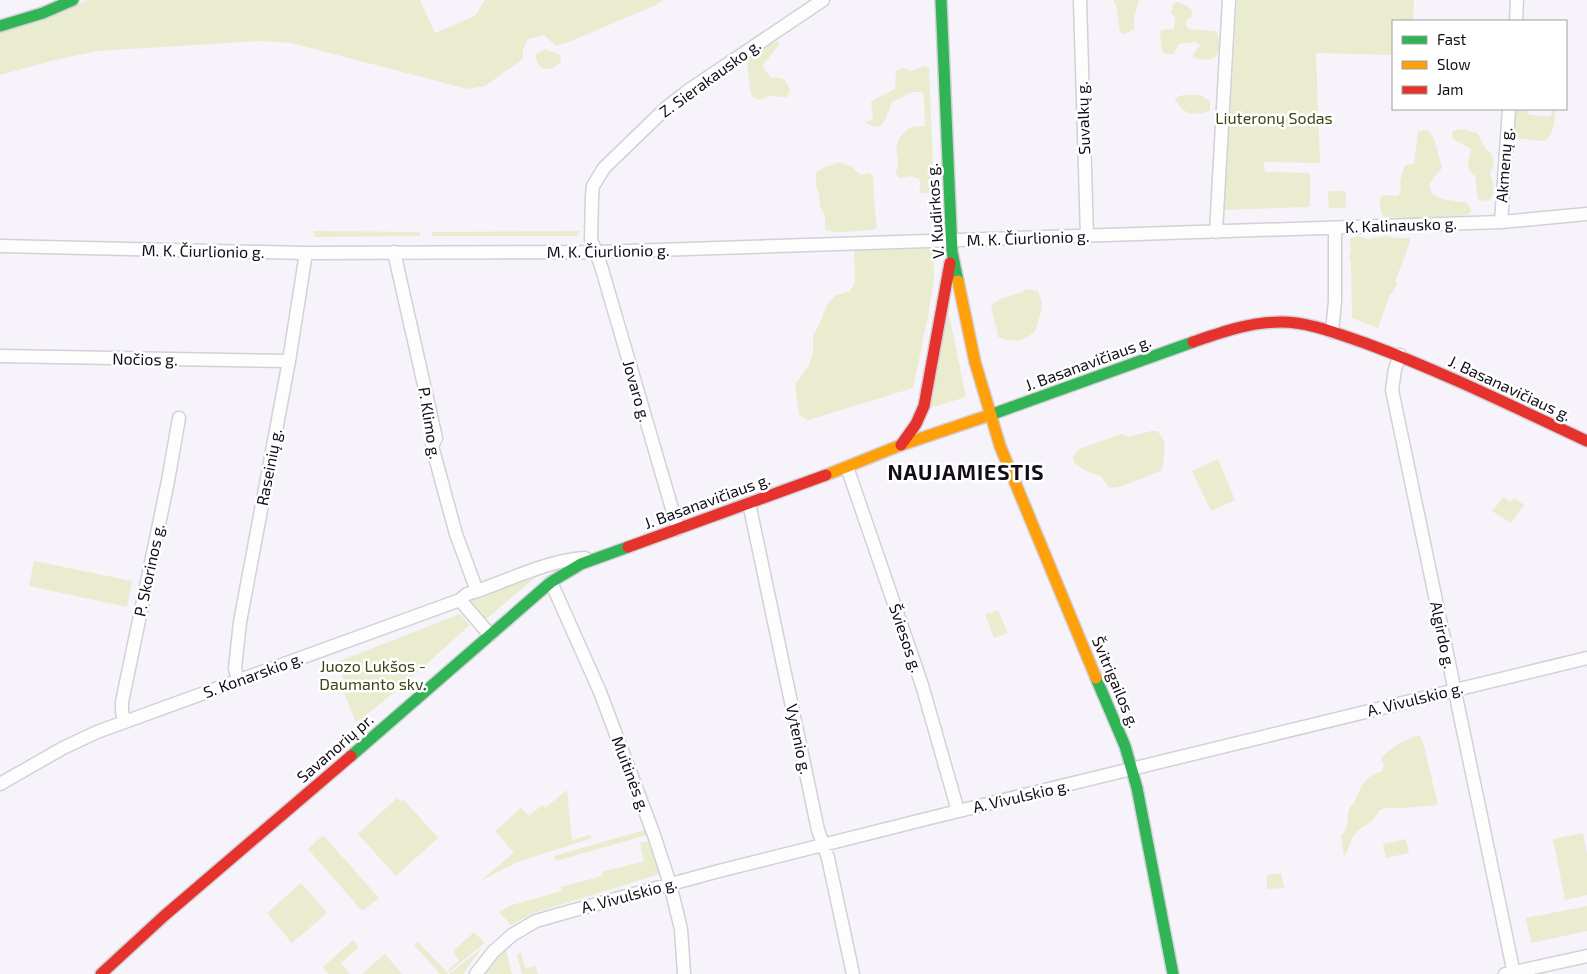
<svg xmlns="http://www.w3.org/2000/svg" width="1587" height="974" font-family="'Exo 2',sans-serif">
<style>
.green{fill:#e9eccf}
.lines{fill:none;stroke-linecap:round;stroke-linejoin:round}
.street-casing{stroke:#d3d0d8;stroke-width:15}
.fast-casing{stroke:#d3d0d8;stroke-width:14}
.slow-casing{stroke:#d3d0d8;stroke-width:14}
.jam-casing{stroke:#d3d0d8;stroke-width:14}
.street{stroke:#fefdfe;stroke-width:12}
.fast{stroke:#30b455;stroke-width:11}
.slow{stroke:#ff9f0a;stroke-width:11}
.jam{stroke:#e5322d;stroke-width:11}
.labels{text-anchor:middle;stroke-width:5;stroke-linejoin:round;paint-order:stroke}
.street-label{font-size:16px;fill:#120d17;stroke:#fff}
.park-label{font-size:16px;fill:#404513;stroke:#fff}
.district-label{font-size:21px;font-weight:bold;letter-spacing:1px;fill:#120d17;stroke:#fff}
</style>
<rect width="100%" height="100%" fill="#f6f3fa"/>
<path class="green" d="M88 0H420L435 33 475 16 485 0H663L656 5 571 41 556 46 544 35 528 39 523 49V59L485 86 468 89 291 43 260 41 97 51 51 61 0 75V33L63 11Z
M1113 0H1139L1134 18V29L1125 34 1120 32 1116 4Z
M1237 0H1414L1413 21H1393V55L1316 53 1320 163 1264 162 1265 172 1307 173 1310 175V205L1308 207 1224 210Z
M1178 2 1187 6 1193 11 1191 17 1186 21V26L1189 29 1216 31C1224 52 1218 64 1195 58L1193 55 1200 45 1196 42 1179 44 1173 54H1165L1162 51 1160 34 1161 30 1174 29 1175 17 1171 13 1174 3Z
M777 41 779 42V45L763 65 764 68 771 78C784 77 785 79 790 90L787 97 768 96 759 100 754 98 751 94 747 62 749 57Z
M545 49 560 55 561 62C550 72 536 73 536 54Z
M925 66 929 68 934 189 933 193H921L919 189 921 185 919 179 911 176 899 178 895 173C902 160 895 157 897 145 898 137 906 128 913 127 917 126 921 126 925 126L924 96 922 92H912L892 102 885 120 880 126 875 127 866 123 867 121 873 120 871 102C878 96 887 94 895 89L896 71 903 68 911 71Z
M1183 95H1201L1210 101V111C1199 115 1182 116 1178 102H1176L1175 98Z
M1515 109H1527V113L1530 115 1550 117 1551 115 1553 109H1555C1555 119 1554 136 1544 141L1514 138 1512 136Z
M1462 129 1477 133 1486 149 1492 155 1494 163 1490 174C1494 184 1495 191 1490 200L1482 201 1478 199 1475 176C1464 169 1469 160 1471 149L1453 139 1452 131Z
M1423 130 1429 131 1435 141 1442 168 1429 184 1431 193 1441 199 1467 203 1471 210 1470 213 1467 215 1415 218 1384 217C1379 209 1379 205 1381 197L1384 195 1398 196 1401 191C1399 184 1402 170 1406 165L1414 164 1418 131Z
M840 162 852 167 860 175 869 173 873 176 874 202 877 228 872 230C861 230 834 235 825 229V216L820 206 819 193 816 186V173C823 166 831 166 840 162Z
M1330 191H1344L1346 192V206L1344 208H1329L1328 192Z
M314 231 420 232V236L315 237Z
M580 231 577 236H432V232Z
M1357 236 1368 239 1385 236 1396 238H1410V242L1395 282 1397 283 1392 294H1390L1378 328 1352 318 1351 260 1349 258 1351 251 1350 239Z
M933 245 934 276 929 312 913 388 808 420 799 415 795 385 809 365 813 352V335L819 325 827 305 835 296 850 291 855 282 854 247Z
M1027 289 1038 291C1046 310 1039 312 1036 330 1024 342 1014 343 998 337L991 305 1003 298 1020 293Z
M948 310 966 397 930 408Z
M1151 431H1157C1169 441 1164 455 1162 469L1160 471C1150 474 1118 491 1109 487 1106 485 1104 480 1102 477 1092 473 1061 465 1079 449L1121 434 1129 437Z
M1218 459 1235 500 1211 511 1192 471Z
M1504 497 1510 502 1514 498 1524 505 1511 523 1492 511Z
M34 561 132 581 127 607 29 586Z
M543 571 485 620 471 604 470 599Z
M998 610 1008 633 994 638 985 614Z
M460 614 470 625 403 685 356 723 342 687 346 686 337 662Z
M1419 735 1423 742 1438 805 1403 808H1386L1380 810 1372 821 1357 831 1352 838 1347 852 1344 856 1341 835C1352 824 1345 821 1349 809 1351 806 1354 803 1356 799 1362 784 1366 776 1382 771L1384 765 1381 758C1391 747 1405 740 1419 735Z
M567 790 572 840 590 835 592 838 518 862 480 881 514 853 495 831 521 808 529 816 542 805 545 808Z
M397 798 402 802 404 800 438 838 396 876 358 834Z
M645 830 647 835 556 861 554 856Z
M1583 833 1587 855V895L1565 900 1553 839Z
M323 835 379 898 362 911 308 849Z
M1406 839 1409 853 1386 858 1383 844Z
M648 841 660 874 534 913 511 925 499 912 512 905 562 891 561 887 602 876V872L644 861 640 843Z
M1281 873 1284 888 1267 889V875Z
M301 883 327 913 292 943 267 913Z
M1587 906V931L1531 943 1526 918Z
M473 933H475L485 943 449 972 448 970 459 960 454 954V950Z
M353 940 359 947 341 963 350 974H329L323 967Z
M418 942 449 974 482 948 463 974H440L414 945Z
M506 949 512 974H484Z
M521 953 525 968 536 966 538 974H522L517 954Z
M385 954 402 974H362Z"/>
<g class="lines">
<g class="street-casing">
<path id="street" d="M1080 0 1087 236
M1516 21 1517 0
M1501 222 1509 109
M1216 232 1229 0
M0 246 304 253 596 252 1501 222 1587 214
M394 252 436 438 432 446 456 534 477 591
M1332 332 1335 301V228
M1400 355 1395 369 1392 390 1514 974
M0 356 289 361
M847 467 922 685 958 811
M749 503 818 830 828 858 853 974
M678 529 601 266 591 239 592 196 593 186 604 168 666 108 689 90 823 0
M551 582 600 692 654 835 670 884 681 929 684 974
M460 600 490 635
M238 681 235 668 240 622 289 361 306 253
M125 722 122 712V702L168 481 179 418
M0 784 63 748 97 732 460 600 467 594 477 591C508 580 553 559 585 558
M476 974 493 952 512 935 536 921 571 911 719 871 930 818 1587 658
M1505 974 1587 956"/>
</g>
<g class="fast-casing">
<path id="fast" d="M941 0 952 252 958 281
M0 26 43 13 73 0
M990 415 1193 342
M1096 678 1125 746 1137 788 1173 974
M351 756 551 582 581 564 628 547"/>
</g>
<g class="slow-casing">
<path id="slow" d="M958 281 975 362 1000 446 1096 678
M826 475 901 445 990 415"/>
</g>
<g class="jam-casing">
<path id="jam" d="M1193 342C1222 332 1250 322 1281 322 1310 322 1338 334 1365 343 1441 371 1514 407 1587 441
M901 445 916 424 924 406 950 263
M628 547 826 475
M101 974 164 916 351 756"/>
</g>
<use href="#street" class="street"/>
<use href="#fast" class="fast"/>
<use href="#slow" class="slow"/>
<use href="#jam" class="jam"/>
</g>
<g class="labels">
<g class="street-label">
<text transform="translate(710 78) rotate(-36)" y="6">Z. Sierakausko g.</text>
<text transform="translate(1083 118) rotate(-92)" y="6">Suvalkų g.</text>
<text transform="translate(1504 165) rotate(-86)" y="6">Akmenų g.</text>
<text transform="translate(935 211) rotate(-94)" y="6">V. Kudirkos g.</text>
<text transform="translate(1401 225) rotate(-2)" y="6">K. Kalinausko g.</text>
<text transform="translate(1028 238) rotate(-2)" y="6">M. K. Čiurlionio g.</text>
<text transform="translate(203 251) rotate(1)" y="6">M. K. Čiurlionio g.</text>
<text transform="translate(608 251) rotate(-1)" y="6">M. K. Čiurlionio g.</text>
<text transform="translate(145 359) rotate(1)" y="6">Nočios g.</text>
<text transform="translate(1088 363) rotate(-20)" y="6">J. Basanavičiaus g.</text>
<text transform="translate(1510 388) rotate(25)" y="6">J. Basanavičiaus g.</text>
<text transform="translate(637 391) rotate(74)" y="6">Jovaro g.</text>
<text transform="translate(430 423) rotate(81)" y="6">P. Klimo g.</text>
<text transform="translate(269 467) rotate(-79)" y="6">Raseinių g.</text>
<text transform="translate(707 501) rotate(-20)" y="6">J. Basanavičiaus g.</text>
<text transform="translate(149 570) rotate(-78)" y="6">P. Skorinos g.</text>
<text transform="translate(1443 635) rotate(78)" y="6">Algirdo g.</text>
<text transform="translate(906 638) rotate(71)" y="6">Šviesos g.</text>
<text transform="translate(253 675) rotate(-20)" y="6">S. Konarskio g.</text>
<text transform="translate(1116 682) rotate(67)" y="6">Švitrigailos g.</text>
<text transform="translate(1415 699) rotate(-14)" y="6">A. Vivulskio g.</text>
<text transform="translate(799 739) rotate(78)" y="6">Vytenio g.</text>
<text transform="translate(335 748) rotate(-41)" y="6">Savanorių pr.</text>
<text transform="translate(631 774) rotate(69)" y="6">Muitinės g.</text>
<text transform="translate(1021 796) rotate(-13)" y="6">A. Vivulskio g.</text>
<text transform="translate(629 895) rotate(-15)" y="6">A. Vivulskio g.</text>
</g>
<g class="park-label">
<text x="1274" y="124">Liuteronų Sodas</text>
<text x="373" y="672">Juozo Lukšos -<tspan x="373" dy="18">Daumanto skv.</tspan></text>
</g>
<g class="district-label">
<text x="966" y="480">NAUJAMIESTIS</text>
</g>
</g>
<rect x="1392" y="20" width="175" height="90" fill="#ffffff" stroke="#a09ea2"/>
<rect x="1402" y="36" width="25" height="8" fill="#30b455" stroke="#a09ea2"/>
<text x="1437" y="45" font-size="15" fill="#120d17">Fast</text>
<rect x="1402" y="61" width="25" height="8" fill="#ff9f0a" stroke="#a09ea2"/>
<text x="1437" y="70" font-size="15" fill="#120d17">Slow</text>
<rect x="1402" y="86" width="25" height="8" fill="#e5322d" stroke="#a09ea2"/>
<text x="1437" y="95" font-size="15" fill="#120d17">Jam</text>
</svg>
